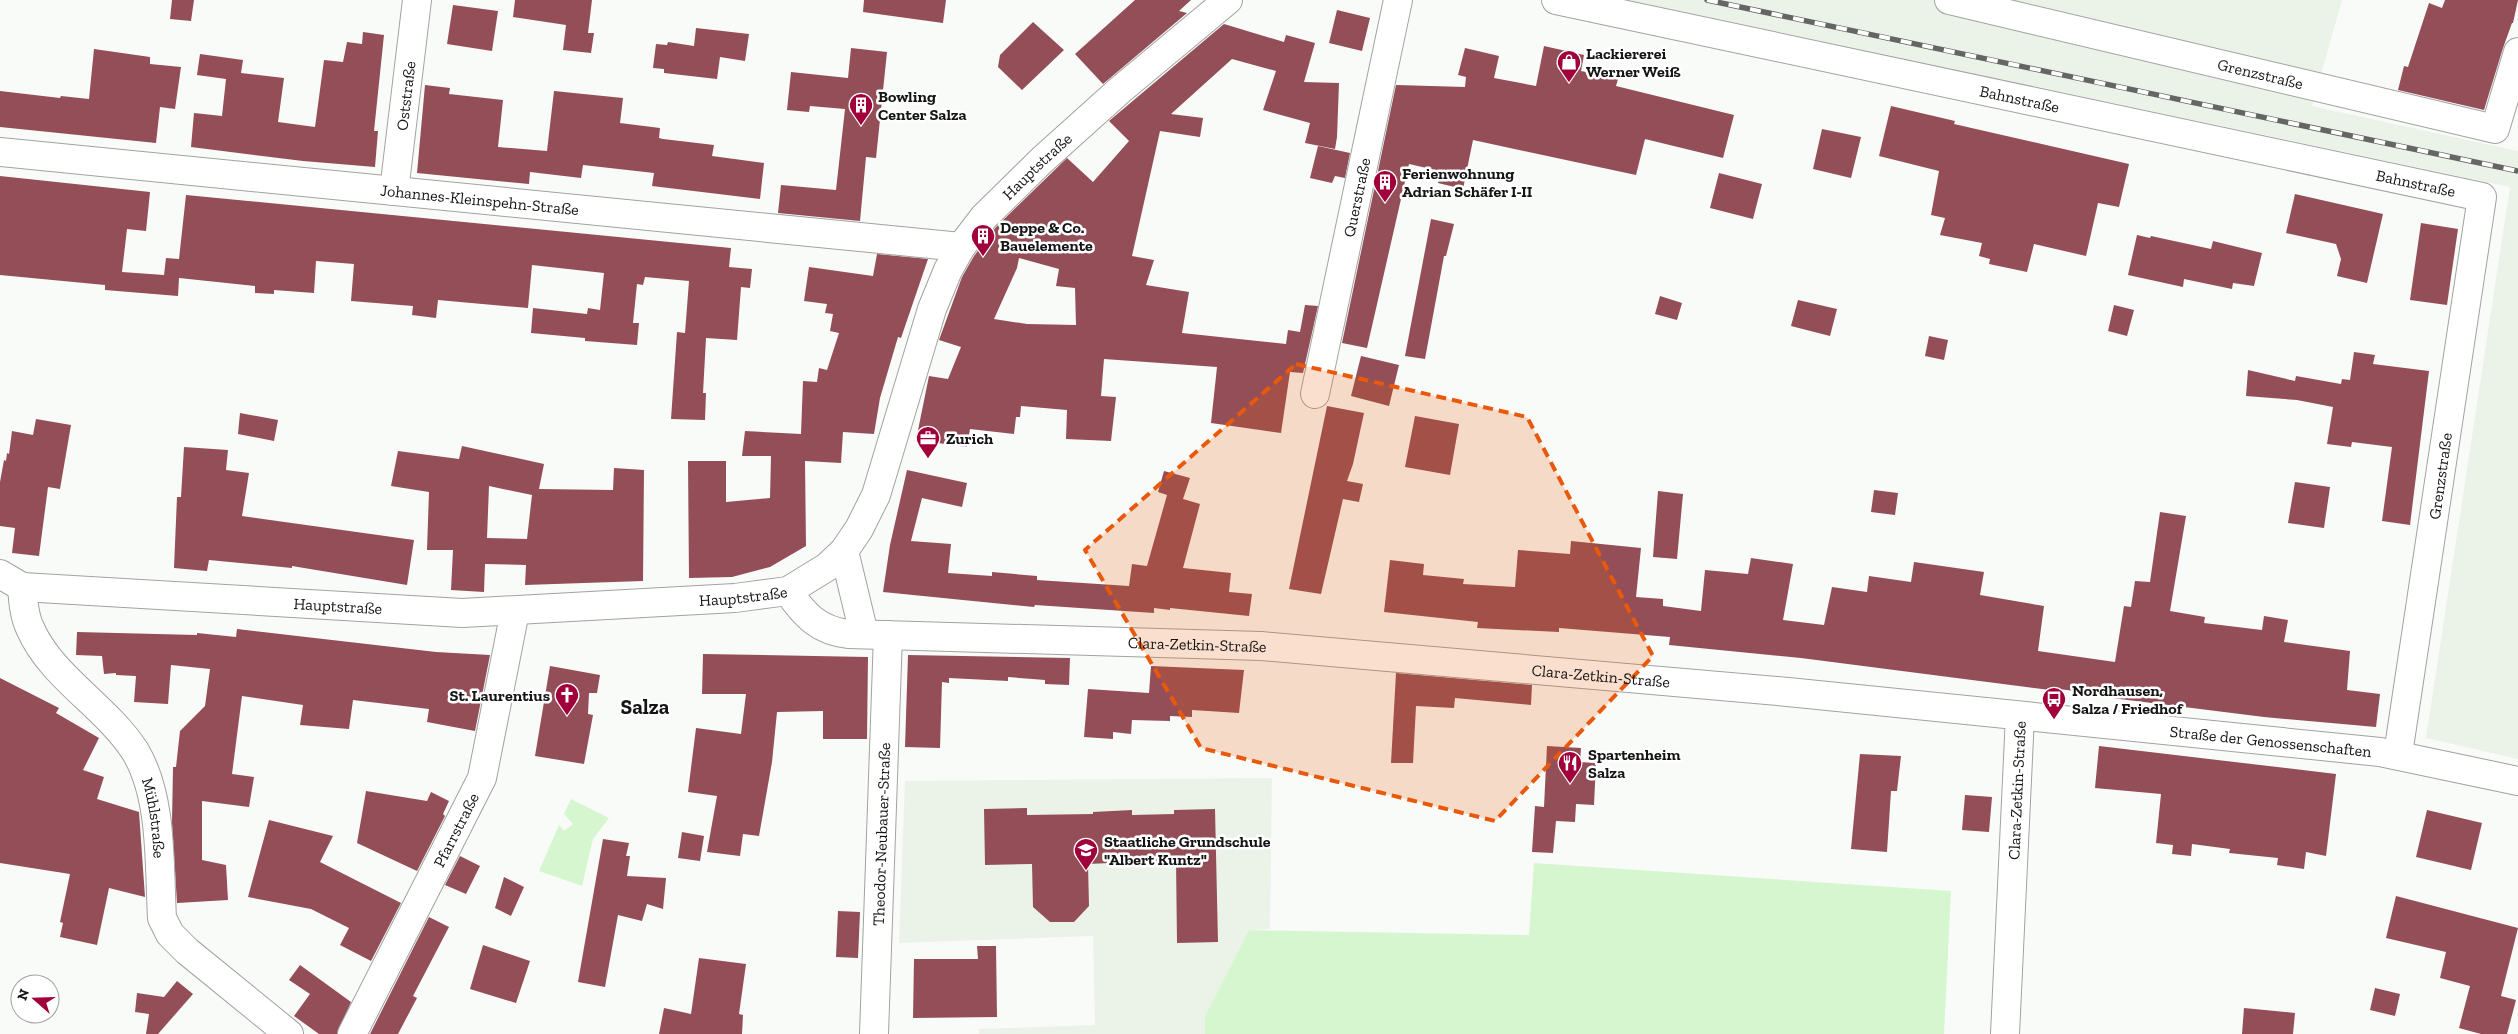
<svg xmlns="http://www.w3.org/2000/svg" width="2518" height="1034" font-family="'Zilla Slab',serif">
<style>
.built{fill:#ebf3e9}
.green{fill:#d6f6cf}
.building{fill:#934e58;fill-rule:evenodd}
.lines{fill:none;stroke-linecap:round;stroke-linejoin:round}
.minor-casing{stroke:#a0a3a0;stroke-width:30}
.minor{stroke:#fff;stroke-width:28}
.rail-casing{stroke:#646664;stroke-width:5.5}
.rail{stroke:#fff;stroke-width:4;stroke-dasharray:11;stroke-linecap:butt}
.marked{fill:#e8590c;fill-opacity:0.2;stroke:#e8590c;stroke-width:4;stroke-dasharray:10 6;stroke-linejoin:round}
.labels{text-anchor:middle;stroke-width:5;stroke-linejoin:round;paint-order:stroke}
.poi-label{font-size:16px;font-weight:bold;fill:#141514;stroke:#fff;text-anchor:start}
.street-label{font-size:16px;fill:#141514;stroke:#fff}
.district-label{font-size:21px;font-weight:bold;fill:#141514;stroke:#fff}
</style>
<rect width="100%" height="100%" fill="#f9fbf8"/>
<path class="built" d="M1628 0H2342L2312 106 2518 151V759L2426 738 2510 187Z
M1272 778 1270 929 1249 930 1205 1016V1034H979V1029L1095 1025 1093 936 899 943 905 781Z"/>
<path class="green" d="M571 799 609 818 593 839 582 886 539 871 559 825 564 831 573 824 564 814Z
M1534 863 1951 891 1944 1034H1205V1016L1249 930 1529 935Z"/>
<path class="building" d="M172 0H194L191 21 170 19Z
M515 0H592L588 33H594L591 53 563 50 566 25 513 17Z
M864 0H946L943 23 863 12Z
M1135 0H1191L1179 11 1187 13 1103 84 1075 54Z
M2445 0H2518L2513 23H2512L2503 48 2484 110 2398 90 2404 66 2408 67 2429 3 2442 8Z
M453 5 498 11 492 51 447 44Z
M1337 10 1370 18 1362 51 1329 43Z
M1033 22 1064 50 1022 90 998 67 1000 55Z
M1224 24 1284 42 1286 35 1315 43 1304 82 1339 83 1337 137 1335 149 1305 143 1310 123 1263 110 1276 71 1232 59 1171 114 1203 118 1200 137 1160 131 1132 256 1154 260 1146 285 1189 292 1182 333 1286 344 1288 330 1300 332 1305 305 1318 306 1303 373 1290 372 1281 433 1211 423 1217 367 1104 359 1101 396 1116 397 1111 441 1066 439 1067 410 1021 406 1020 417H1016L1014 434 970 429 967 447 916 440 929 376 948 379 961 347 939 340 962 277 974 256 996 227 1067 158 1093 182 1129 141 1109 121ZM1019 258 1059 269 1056 286 1075 288 1076 325 1027 324 994 319 1017 268Z
M696 28 749 34 745 61 720 57 717 79 664 73V69L653 68 656 44 667 45 668 42 694 46Z
M363 32 384 35 374 131H378L375 167 303 161 191 147 194 113 222 116 226 79 197 75 200 54 243 60 241 73 284 78 278 122 315 127 324 60 343 62 347 42 362 44Z
M1544 46 1584 55 1581 71 1618 79 1616 86 1734 115 1723 158 1645 139 1636 175 1473 140 1463 189 1438 183 1440 171 1409 164 1367 348 1342 343 1396 85 1465 87 1466 77 1458 75 1465 48 1499 56 1494 78 1536 86Z
M851 48 887 52 876 158 866 157 860 221 778 213 781 185 836 190 845 109 810 106 809 112 787 110 791 72 848 78Z
M94 49 150 57V64L181 67 175 109 160 107 156 143 0 127V91L60 98 61 96 89 99Z
M425 85 450 88 449 94 503 100 498 147 547 151 554 91 623 98 620 123 660 128 659 138 663 139 714 145 712 156 764 163 760 199 652 186 654 173 583 165 581 178 530 172 529 184 417 173Z
M1891 106 1955 121 1954 124 2129 164 2119 207 2098 203 2086 256 2034 244 2027 272 1989 264 1990 259 1979 256 1982 243 1940 235 1945 218 1931 215 1939 171 1879 156Z
M1822 129 1861 137 1851 178 1813 169Z
M1318 146 1350 153 1345 178 1335 176 1332 183 1310 178Z
M1719 173 1762 184 1753 219 1710 208Z
M0 176 150 192 146 231 127 229 122 272 164 275 166 258 179 259 186 195 731 248 729 267 752 269 750 288 741 287 737 340 706 338 703 393H706L705 420 671 419 677 332 685 333 689 281 645 277 643 285 637 284 633 323H639L637 345 585 341V338L531 333 533 308 587 314 588 308 600 310 604 273 532 265 528 308 438 300 436 318 412 315 413 306 351 301 354 264 316 261 314 293 274 290V294L255 293V286L179 278 178 296 105 290V285L0 275Z
M2295 194 2383 214 2367 283 2337 276 2341 259 2336 244 2286 233Z
M1431 219 1454 224 1446 256H1444L1425 359 1405 356Z
M2421 223 2458 229 2447 305 2410 300Z
M2137 235 2150 238 2151 236 2211 249 2213 241 2262 253 2254 286 2233 283 2232 289 2184 279 2183 287 2128 275Z
M877 254 928 259 901 338 898 337 880 398 874 434 843 432 841 463 805 461 806 546 770 567 732 577 689 578 688 461H726V502L770 498 771 456H742L745 431 801 434 803 381 817 382 819 368 827 370 839 333 830 331 833 314 825 313 827 304 804 301 809 267 873 276Z
M1660 296 1682 303 1677 320 1655 314Z
M1798 300 1837 309 1830 336 1791 326Z
M2114 305 2134 310 2127 336 2108 331Z
M1929 336 1948 340 1944 360 1925 356Z
M2354 352 2375 355 2373 364 2429 371 2410 525 2382 521 2392 447 2352 442 2351 447 2327 444 2333 407 2297 400 2246 396 2248 370 2295 381 2296 376 2341 384 2342 379 2350 380Z
M1361 356 1399 365 1389 406 1351 396Z
M1327 406 1364 413 1353 464 1347 481 1363 484 1359 502 1343 499 1321 594 1289 589Z
M240 413 278 420 274 441 238 434Z
M1415 416 1459 424 1450 475 1405 467Z
M36 419 71 425 60 489 48 487 39 556 12 553 15 528 0 526V482L4 460 6 461 7 453 9 454 12 431 33 435Z
M462 446 544 464 539 489 613 490 614 468 644 470 643 581 525 585 526 565 485 564 484 592 451 590 453 550H427L429 492 391 486 398 451 459 459ZM489 486 532 495 527 539 487 538Z
M184 447 228 450 226 470 249 473 242 516 414 540 407 585 292 566V568L209 560 207 571 174 568 177 497H181Z
M907 470 967 483 962 507 922 498 911 541 951 544 948 573 992 576V572L1037 576V580L1129 586 1132 564 1147 566 1167 495 1158 492 1164 471 1190 478 1183 499 1200 504 1183 568 1231 573 1229 592 1252 594 1249 616 1170 608V610L1154 608V613L1035 605 1034 607 883 592 890 545Z
M2295 482 2330 487 2324 528 2288 523Z
M1874 490 1898 493 1895 515 1871 512Z
M1658 491 1683 494 1677 559 1653 557Z
M2160 512 2186 516 2170 611 2205 617 2204 623 2262 630 2264 616 2288 620 2284 642 2350 651 2347 690 2380 694 2376 727 2264 717 2112 698V695L2058 689V691L1801 658 1669 645 1670 637 1559 628V632L1477 628 1478 622 1384 612 1390 560 1424 564 1423 575 1464 579 1463 584 1515 587 1518 550 1570 554 1571 541 1641 548 1636 597 1663 599V606L1701 611 1705 570 1748 574 1751 558 1793 564 1783 620 1824 625 1832 587 1867 592 1869 576 1911 582 1914 562 1984 572 1980 595 2044 606 2038 651 2115 662 2124 606 2131 607 2135 581 2150 582Z
M237 629 436 652 490 655 475 731 427 722 429 709 353 700 349 729 300 725 303 705 242 696 232 774 254 777 249 807 202 801V860L226 865 228 900 177 903 172 822 173 767H176L180 731 205 706 210 669 171 665 168 704 134 702 136 676 116 675V673L104 674 102 656 76 655 77 632 197 635V633L236 637Z
M703 654 868 657 867 739H823V711L777 712 772 762 759 836 743 834 740 856 707 852 717 796 688 792 696 728 741 734 746 694H702Z
M908 655 1070 658 1069 685 1045 684V680L1008 677V681L949 678V683L942 682 940 748 905 747Z
M550 666 600 675 597 693H589L588 714 593 715 584 764 535 756Z
M1151 666 1244 670 1239 713 1192 710V717L1170 716V721L1132 720 1131 734 1113 732V739L1084 737 1088 689 1149 693Z
M1396 673 1532 685 1531 705 1455 698 1454 708 1416 706 1413 763H1391Z
M0 678 59 708 56 713 99 738 83 770 104 777 97 799 139 812 145 897 109 888 97 945 60 937 63 923 60 922 70 874 0 863Z
M1547 746 1581 748 1580 762 1596 763 1594 805 1576 804 1575 822 1556 821 1553 853 1532 852 1535 806 1544 807Z
M2099 746 2336 774 2326 856 2306 852 2304 869 2277 865 2278 858 2229 853 2230 849 2192 844 2191 856 2172 854 2173 845 2156 843 2161 794 2095 788Z
M1860 754 1901 756 1897 791H1891L1887 852 1851 849Z
M366 791 427 801 431 792 449 801 443 814 445 816 417 871 357 843Z
M1965 795 1992 797 1989 832 1962 830Z
M1027 808V815L1093 814V812L1132 810V815L1174 814V810L1215 809 1218 942 1177 943 1176 860 1088 864 1089 906 1074 922H1050L1033 907 1032 864 985 865 984 809Z
M2427 810 2482 823 2471 870 2416 857Z
M269 820 333 836 320 862 401 903 371 961 340 945 349 928 311 909 248 897Z
M682 832 704 836 700 861 678 858Z
M603 839 629 843 626 856H630L627 876 666 878 663 909 647 904 642 921 618 915 605 987 578 982Z
M460 856 480 866 466 894 445 885Z
M504 877 524 887 511 916 495 908Z
M2396 896 2518 928 2501 996 2516 1000 2507 1034H2481L2459 1028 2470 986 2440 978 2446 952 2386 938Z
M838 911 860 912 858 958 836 957Z
M429 917 449 927 413 996 417 998 398 1034H370Z
M483 945 530 961 516 1003 470 989Z
M977 946H996L997 1017 913 1018 914 959H978Z
M699 958 746 964 739 1014 743 1015 742 1034H659L664 1008 691 1014Z
M300 965 351 1002 337 1034H319L294 1016 310 994 289 980Z
M177 981 193 994 158 1034H146L149 1014 135 1012 137 993 164 997Z
M2375 988 2400 994 2395 1016 2370 1010Z
M2244 1008 2295 1013 2293 1034H2242Z"/>
<g class="lines">
<g class="minor-casing">
<g id="minor">
<path id="s1" d="M1556 0 2482 197 2398 754"/>
<path id="s2" d="M1949 0 2495 129 2518 52"/>
<path id="s3" d="M0 152 961 247"/>
<path id="s4" d="M394 191 417 0"/>
<path id="s5" d="M1315 394 1398 0"/>
<path d="M844 551 864 634"/>
<path id="s6" d="M0 574 22 587 462 613 735 598 788 591 827 567 844 551 859 529 876 495 932 309 948 270 961 247 984 217 1042 160 1120 90 1228 0"/>
<path id="s7" d="M22 587C23 600 24 616 30 628 51 677 105 705 135 751 163 797 159 865 162 918L170 934 187 951 289 1034"/>
<path id="s8" d="M788 591C804 615 819 631 849 634L1261 646 1788 692 2380 752 2518 781"/>
<path id="s9" d="M352 1034 482 778 515 611"/>
<path id="s10" d="M874 1034 888 635"/>
<path id="s11" d="M2005 1034 2020 716"/>
</g>
</g>
<use href="#minor" class="minor"/>
<g class="rail-casing">
<path id="rail" d="M1707 0 2518 171"/>
</g>
<use href="#rail" class="rail"/>
</g>
<path class="marked" d="M1296 364 1527 417 1653 656 1495 821 1201 748 1085 550Z"/>
<defs>
<g id="shop-pin" transform="scale(1.25)"><path d="M0 17L-7.5 6A9.5 9.5 0 1 1 7.5 6Z" fill="#a1013b" stroke="#fff"/><path d="M-5-2.5h2.3a2.7 3.5 0 0 1 5.4 0H5L5.5 6h-11ZM-1.5-2.5h3a1.5 2.3 0 0 0-3 0Z" fill="#fff"/></g>
<g id="building-pin" transform="scale(1.25)"><path d="M0 17L-7.5 6A9.5 9.5 0 1 1 7.5 6Z" fill="#a1013b" stroke="#fff"/><path d="M-4-6H4V6H1V3H-1V6H-4ZM-2.5-4.3h1.7v1.8h-1.7ZM.8-4.3h1.7v1.8H.8ZM-2.5-1h1.7V.8h-1.7ZM.8-1h1.7V.8H.8Z" fill="#fff"/></g>
<g id="office-pin" transform="scale(1.25)"><path d="M0 17L-7.5 6A9.5 9.5 0 1 1 7.5 6Z" fill="#a1013b" stroke="#fff"/><path d="M-6-3h4V-5.5h4V-3h4V5H-6ZM-1-4.5V-3h2v-1.5ZM-6 0V1H6V0Z" fill="#fff"/></g>
<g id="church-pin" transform="scale(1.25)"><path d="M0 17L-7.5 6A9.5 9.5 0 1 1 7.5 6Z" fill="#a1013b" stroke="#fff"/><path d="M-1.2-6h2.4v3.5h3.3v2.4h-3.3V6h-2.4V-.1h-3.3v-2.4h3.3Z" fill="#fff"/></g>
<g id="bus-pin" transform="scale(1.25)"><path d="M0 17L-7.5 6A9.5 9.5 0 1 1 7.5 6Z" fill="#a1013b" stroke="#fff"/><path d="M-5-6H5V4H4V6H2V4H-2V6H-4V4H-5ZM-3.5-4V0h7V-4ZM-3.5 1.2v1.5H-2V1.2ZM2 1.2v1.5H3.5V1.2Z" fill="#fff"/></g>
<g id="restaurant-pin" transform="scale(1.25)"><path d="M0 17L-7.5 6A9.5 9.5 0 1 1 7.5 6Z" fill="#a1013b" stroke="#fff"/><path d="M-5-6h1v4h1v-4h1v4h1v-4h1v5L-1.5 .5V6h-2V.5L-5-1ZM5-6V6H3V1.5H1.5Q1.5-4 5-6Z" fill="#fff"/></g>
<g id="school-pin" transform="scale(1.25)"><path d="M0 17L-7.5 6A9.5 9.5 0 1 1 7.5 6Z" fill="#a1013b" stroke="#fff"/><path d="M0-5L7-2L0 1L-7-2ZM-4 1L0 2.5L4 1V4Q0 6-4 4Z" fill="#fff"/></g>
</defs>
<g fill-rule="evenodd">
<use href="#shop-pin" x="1569" y="62"/>
<use href="#building-pin" x="861" y="105"/>
<use href="#building-pin" x="1385" y="182"/>
<use href="#building-pin" x="983" y="236"/>
<use href="#office-pin" x="928" y="438"/>
<use href="#church-pin" x="567" y="695"/>
<use href="#bus-pin" x="2054" y="699"/>
<use href="#restaurant-pin" x="1570" y="763"/>
<use href="#school-pin" x="1086" y="850"/>
</g>
<g class="labels">
<g class="poi-label">
<text x="1586" y="59">Lackiererei<tspan x="1586" dy="18">Werner Weiß</tspan></text>
<text x="878" y="102">Bowling<tspan x="878" dy="18">Center Salza</tspan></text>
<text x="1402" y="179">Ferienwohnung<tspan x="1402" dy="18">Adrian Schäfer I-II</tspan></text>
<text x="1000" y="233">Deppe &amp; Co.<tspan x="1000" dy="18">Bauelemente</tspan></text>
<text x="946" y="444">Zurich</text>
<text x="2072" y="696">Nordhausen,<tspan x="2072" dy="18">Salza / Friedhof</tspan></text>
<text x="550" y="701" text-anchor="end">St. Laurentius</text>
<text x="1588" y="760">Spartenheim<tspan x="1588" dy="18">Salza</tspan></text>
<text x="1104" y="847">Staatliche Grundschule<tspan x="1104" dy="18">"Albert Kuntz"</tspan></text>
</g>
<g class="street-label">
<text dy="6" stroke="none"><textPath href="#s2" startOffset="320">Grenzstraße</textPath></text>
<text dy="6" stroke="none"><textPath href="#s4" startOffset="96">Oststraße</textPath></text>
<text dy="6" stroke="none"><textPath href="#s1" startOffset="474">Bahnstraße</textPath></text>
<text dy="6" stroke="none"><textPath href="#s6" startOffset="1301">Hauptstraße</textPath></text>
<text dy="6" stroke="none"><textPath href="#s1" startOffset="879">Bahnstraße</textPath></text>
<text dy="6" stroke="none"><textPath href="#s5" startOffset="201">Querstraße</textPath></text>
<text dy="6" stroke="none"><textPath href="#s3" startOffset="482">Johannes-Kleinspehn-Straße</textPath></text>
<text transform="translate(2440 476) rotate(-82)" y="6">Grenzstraße</text>
<text dy="6" stroke="none"><textPath href="#s6" startOffset="748">Hauptstraße</textPath></text>
<text dy="6" stroke="none"><textPath href="#s6" startOffset="342">Hauptstraße</textPath></text>
<text dy="6" stroke="none"><textPath href="#s8" startOffset="426">Clara-Zetkin-Straße</textPath></text>
<text dy="6" stroke="none"><textPath href="#s8" startOffset="831">Clara-Zetkin-Straße</textPath></text>
<text dy="6" stroke="none"><textPath href="#s8" startOffset="1504">Straße der Genossenschaften</textPath></text>
<text dy="6" stroke="none"><textPath href="#s11" startOffset="244">Clara-Zetkin-Straße</textPath></text>
<text dy="6" stroke="none"><textPath href="#s7" startOffset="275">Mühlstraße</textPath></text>
<text dy="6" stroke="none"><textPath href="#s9" startOffset="229">Pfarrstraße</textPath></text>
<text dy="6" stroke="none"><textPath href="#s10" startOffset="200">Theodor-Neubauer-Straße</textPath></text>
</g>
<g class="district-label">
<text x="645" y="714">Salza</text>
</g>
</g>
<g transform="translate(35 999) rotate(290)"><circle r="24" fill="#ffffff" stroke="#a1a1a1"/>
<path d="M0-4L9 19L0 12L-9 19Z" fill="#a1013b"/>
<text y="-8" font-size="14" font-weight="bold" text-anchor="middle" fill="#141514">N</text>
</g>
</svg>
